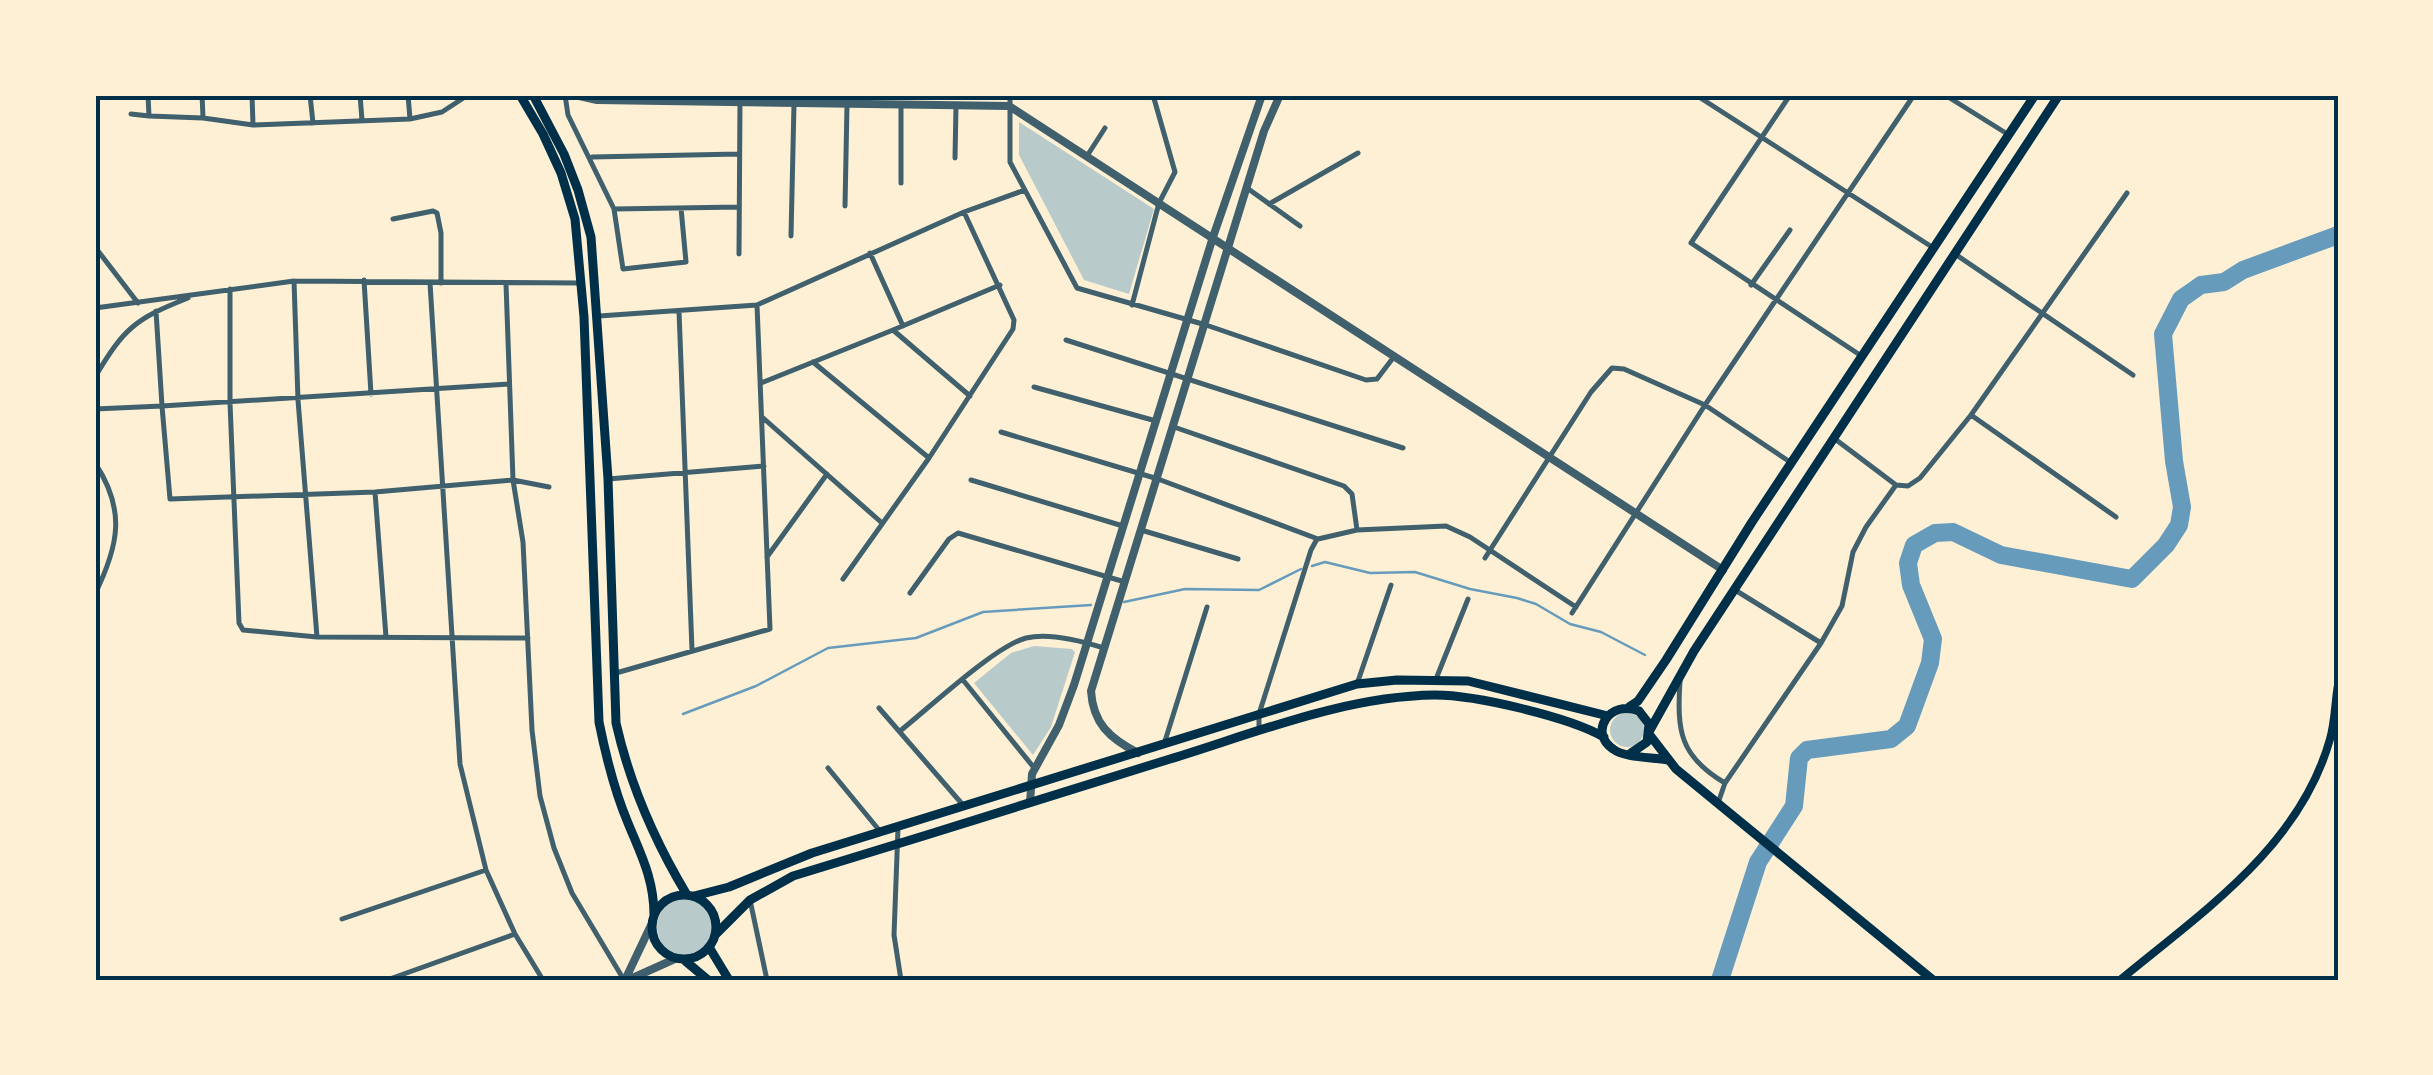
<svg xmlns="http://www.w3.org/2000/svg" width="2433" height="1075" font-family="Poppins,sans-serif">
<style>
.green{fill:#b9caca}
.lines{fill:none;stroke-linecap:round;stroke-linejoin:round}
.stream{stroke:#669bbc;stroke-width:2.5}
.river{stroke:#669bbc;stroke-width:18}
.minor{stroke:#3f606c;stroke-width:5}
.tertiary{stroke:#3f606c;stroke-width:8}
.secondary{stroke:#003049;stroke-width:8}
.primary{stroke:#003049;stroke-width:9}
.trunk{stroke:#003049;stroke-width:9}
.neatline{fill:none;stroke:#003049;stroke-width:4}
</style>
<rect width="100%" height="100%" fill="#fdf0d5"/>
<path class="green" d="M1019 122 1154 209 1129 294 1084 280 1019 155Z
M1034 646 1072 649 1075 652 1051 727 1033 755 974 683 1011 653Z
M1610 730a17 17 0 1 1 34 0a17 17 0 1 1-34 0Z
M657 927a28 28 0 1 1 56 0a28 28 0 1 1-56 0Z"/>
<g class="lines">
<path class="stream" d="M1312 566 1325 562 1370 573 1415 572 1470 589 1517 598 1536 604 1570 624 1601 632 1645 655
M1124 602 1185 589 1259 590 1301 569
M683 714 756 686 828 648 916 638 983 612 1091 605"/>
<path class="river" d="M1720 980 1758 862 1794 806 1799 758 1807 750 1891 739 1907 726 1930 663 1933 639 1911 585 1908 563 1914 545 1935 533 1953 532 2001 555 2132 579 2166 545 2179 525 2182 507 2174 461 2163 334 2181 299 2201 285 2224 282 2243 270 2338 235"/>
<path class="minor" d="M148 95 149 116 203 118 253 125
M202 95 203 117
M252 95 253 125 410 119 442 112 468 95
M310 95 313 123
M360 95 362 120
M408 95 410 119
M565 95 568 115 614 209 623 269 686 262 681 208
M1010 95V162L1077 288 1206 325 1366 380 1377 379 1393 358
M1790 95 1691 243 1860 355
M1945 95 2009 135
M1699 97 1932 247
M131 114 149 116
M1087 156 1105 128
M592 157 739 154
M955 158 956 106
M901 183V105
M1247 188 1300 226
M1269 204 1358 153
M845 206 847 105
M614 209 739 207
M393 219 433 211 437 213 441 233V283
M791 236 794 104
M95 247 138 303
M870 253 903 326
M739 254 740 102
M1955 254 2133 375
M364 280 371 394
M294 281 298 400 317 637
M430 283 460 764 486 870 515 934 543 980
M506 284 513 480 523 542 532 730 540 796 554 848 572 893 624 980
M1751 285 1790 230
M230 289V403L239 623 243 630 317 637 528 638
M1132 305 1159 203 1175 172 1153 95
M95 308 294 281 580 283
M679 311 692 650
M599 316 757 305 964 212 1025 190
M1066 340 1403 448
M813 362 929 458
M95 377C124 328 135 319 188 298
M761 383 893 330
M509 384 162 406 170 499 375 492 513 480 549 487
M1034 387 1156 421
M970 396 893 330 1000 285
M95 409 162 406 156 311
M1971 415 2116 517
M762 417 882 523
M1174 427 1344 486 1352 494 1357 530 1446 526 1470 537 1576 607
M1001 432 1158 479 1318 539 1357 530
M1835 439 1896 485
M95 463C126 510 119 545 95 594
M608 479 764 466
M971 480 1123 526
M375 492 386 637
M1141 530 1238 559
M767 557 827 474
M1485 558 1591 392 1612 368 1624 369 1705 405 1790 462
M843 579 929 458 1013 329 1014 320 964 212
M1735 590 1821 643
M910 593 949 539 958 533 1125 582
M1572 613 1705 405 1914 95
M616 673 770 629 757 305
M1436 679 1468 599
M963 680 1035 769
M1680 681C1677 730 1679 756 1725 783
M1357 684 1391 585
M879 708 963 805
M900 731C929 708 995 646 1026 638 1050 632 1082 641 1104 648
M1259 731V714L1311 550 1317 539
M1165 741 1207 607
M828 768 879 830
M1718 803 1725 783 1821 643 1842 606 1853 552 1866 527 1896 485 1908 486 1920 478 1971 415 2127 193
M898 828 894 935 901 980
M750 900 767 980
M342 919 486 870
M387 980 515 934"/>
<path class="tertiary" d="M575 95 597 100 1009 106 1723 570
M1138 753C1109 738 1093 723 1091 691L1264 131 1280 95
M1030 803 1032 774 1059 725 1074 685 1213 237 1262 95
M625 980 653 921
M628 980 677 958"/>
<path class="secondary" d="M2120 980C2202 912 2300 847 2330 739 2335 722 2335 702 2338 685"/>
<path class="primary" d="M1629 707 1638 701 1666 660 1752 522 2035 95
M1650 730 1694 651 2059 95
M1649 734 1676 769 1933 980
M1631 753 1647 742 1649 724 1639 711C1610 699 1588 732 1613 749 1625 758 1652 757 1668 760
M694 896 729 887 812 853 1357 684 1397 680 1468 681 1608 716
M716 934 750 900 793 876C919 838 1044 798 1170 759 1255 733 1345 696 1435 695 1476 695 1569 717 1604 737"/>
<path class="trunk" d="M520 95 543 134 561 173 575 219 584 317 599 722C606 757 614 790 628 823 641 855 654 879 654 915
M533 95 564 154 578 190 591 237 608 479 616 723C630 785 654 840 687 895
M652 927a32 32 0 1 1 64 0a32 32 0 1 1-64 0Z
M709 947 729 980
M683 959 708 980"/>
</g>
<rect width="2433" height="1075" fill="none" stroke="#fdf0d5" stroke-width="195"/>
<rect x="98" y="98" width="2238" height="880" class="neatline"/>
</svg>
